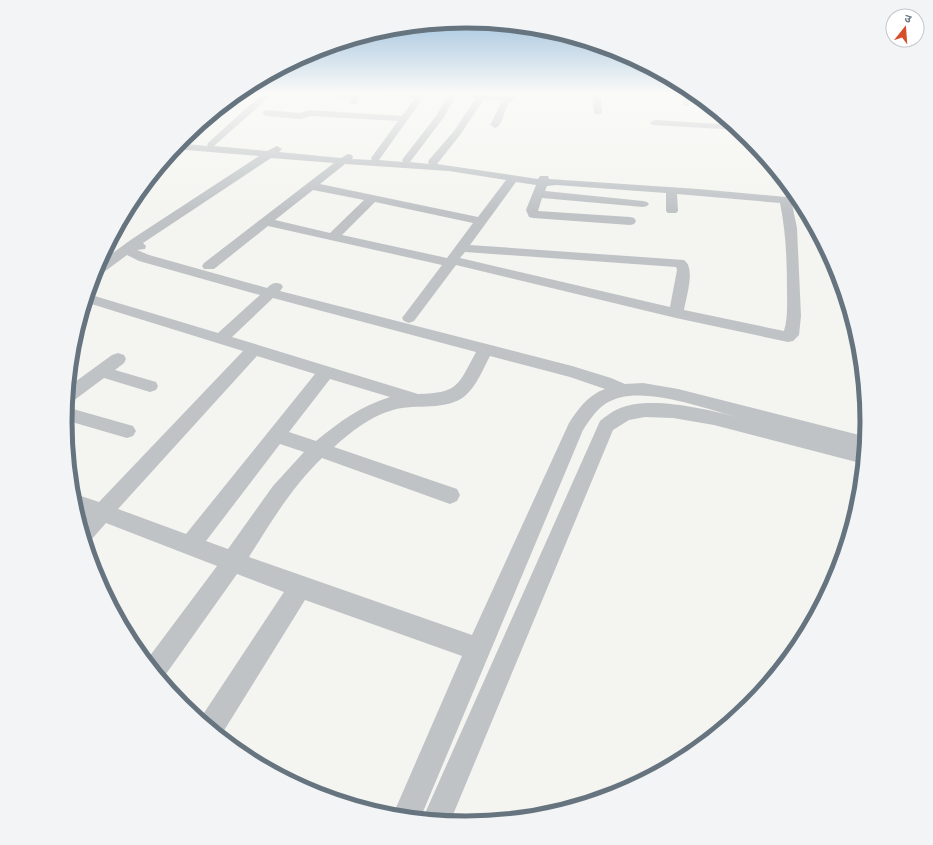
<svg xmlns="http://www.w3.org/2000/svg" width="933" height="845" font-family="'DM Sans','Noto Sans Devanagari',sans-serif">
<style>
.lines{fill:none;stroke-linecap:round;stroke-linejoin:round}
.minor{fill:#bfc3c6;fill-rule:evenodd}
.rim{fill:none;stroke:#65747f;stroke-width:5}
</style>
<rect width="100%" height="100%" fill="#f4f4f0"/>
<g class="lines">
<path class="minor" d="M237 94 245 95 185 144 208 146 207 144 209 142 262 94H266L269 96 268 98 214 146 267 151 277 146 282 149 279 152 341 158 348 154 352 155 353 157 352 159 372 160 371 158 398 121 311 116 301 119 266 116 262 113 266 110 300 113 310 110 402 116 415 98 385 96 381 94H426L379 160 403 162 402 160 436 116 449 94H457L444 117 410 162 429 164 428 162 429 160 454 131 476 98 467 97V94L508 96 509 94H517C515 98 512 100 509 103 503 110 504 125 495 128L490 125 502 101 484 99 460 135 437 164 538 179 540 176H548L549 179 698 189 786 197 778 178 781 175 803 205 792 204 797 228 801 316 799 335 793 341 788 342 676 318 456 265 414 321 409 323 404 321 402 318 442 265 268 226 214 269H204L202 266 204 263 334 163 271 158 143 243 146 246 145 249 137 250 149 255 267 288C272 283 275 282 281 284L283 287 280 291 572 366 611 378 625 384 643 383 678 389 867 437 864 464 714 425 673 418 645 417 629 420 613 430 450 822 422 820 600 421C605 417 611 412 618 409 649 395 705 409 737 417 703 408 636 382 605 404 595 411 589 421 583 430L420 819 392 817 462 656 305 600 220 737 200 721V719L284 592 237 574 161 681 146 661 217 566 106 523 91 540 85 542 79 522 86 515 76 511 72 493 99 502 243 351 85 302 88 294 218 333 260 295 139 261 127 255 100 275 94 276 99 263 132 239 259 156 174 149 183 138ZM345 164 449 171 506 180 478 217 320 184ZM516 182 536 185 526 210 529 217 533 218 630 225 634 224 636 221 634 218 630 217 538 211 542 198 643 207 647 206 649 204 647 202 643 201 545 191 547 186 556 185 666 193V211L668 213H676L678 211 677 194 780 203C786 232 787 261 787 291 787 304 788 318 784 331L684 310C686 297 696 268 684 260L470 245ZM313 190 364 200 330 233 275 220ZM375 202 473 223 447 258 342 235ZM465 252 676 267 677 270 670 307 460 258ZM273 298 476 352C458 385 459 393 418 394L232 337ZM257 356 315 374 186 534 118 509ZM490 356 570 377 605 389C588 395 578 409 569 423L472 635 249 557C271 522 292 487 322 458L450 504 457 501 460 495 457 489 334 447C351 432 370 416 393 410 416 403 447 412 466 395 477 385 483 369 490 356ZM330 379 390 397C361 406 339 422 316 441L289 432ZM280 444 304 452 273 486 228 549 206 541Z
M332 94H358L361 96 356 104 353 105 349 102 351 98 332 97Z
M592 94H600L602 112 601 114H595L594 112Z
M682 94H690L689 106H683Z
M655 120 734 125 740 130 652 125 650 123 652 121Z
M118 353 124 355 126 359 124 363 115 370 156 382 158 386 156 390 150 392 104 378 73 401 67 403 68 387 112 355Z
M66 407 133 426 136 431 133 436 127 438 65 420Z"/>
</g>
<linearGradient id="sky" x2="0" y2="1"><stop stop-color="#94bada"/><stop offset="0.44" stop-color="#fafaf8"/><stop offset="1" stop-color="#fafaf8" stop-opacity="0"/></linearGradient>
<rect width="933" height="212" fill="url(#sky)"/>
<path d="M0 0H933V845H0ZM72 422a394 394 0 1 1 788 0a394 394 0 1 1-788 0Z" fill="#f3f4f5" fill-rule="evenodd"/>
<path class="rim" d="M72 422a394 394 0 1 1 788 0a394 394 0 1 1-788 0Z"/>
<g transform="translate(905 28) rotate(17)"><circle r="19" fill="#ffffff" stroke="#c1c7cc"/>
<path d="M0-3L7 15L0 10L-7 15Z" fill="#d74e2d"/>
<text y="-6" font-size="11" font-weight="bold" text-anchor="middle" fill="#65747f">उ</text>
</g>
</svg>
